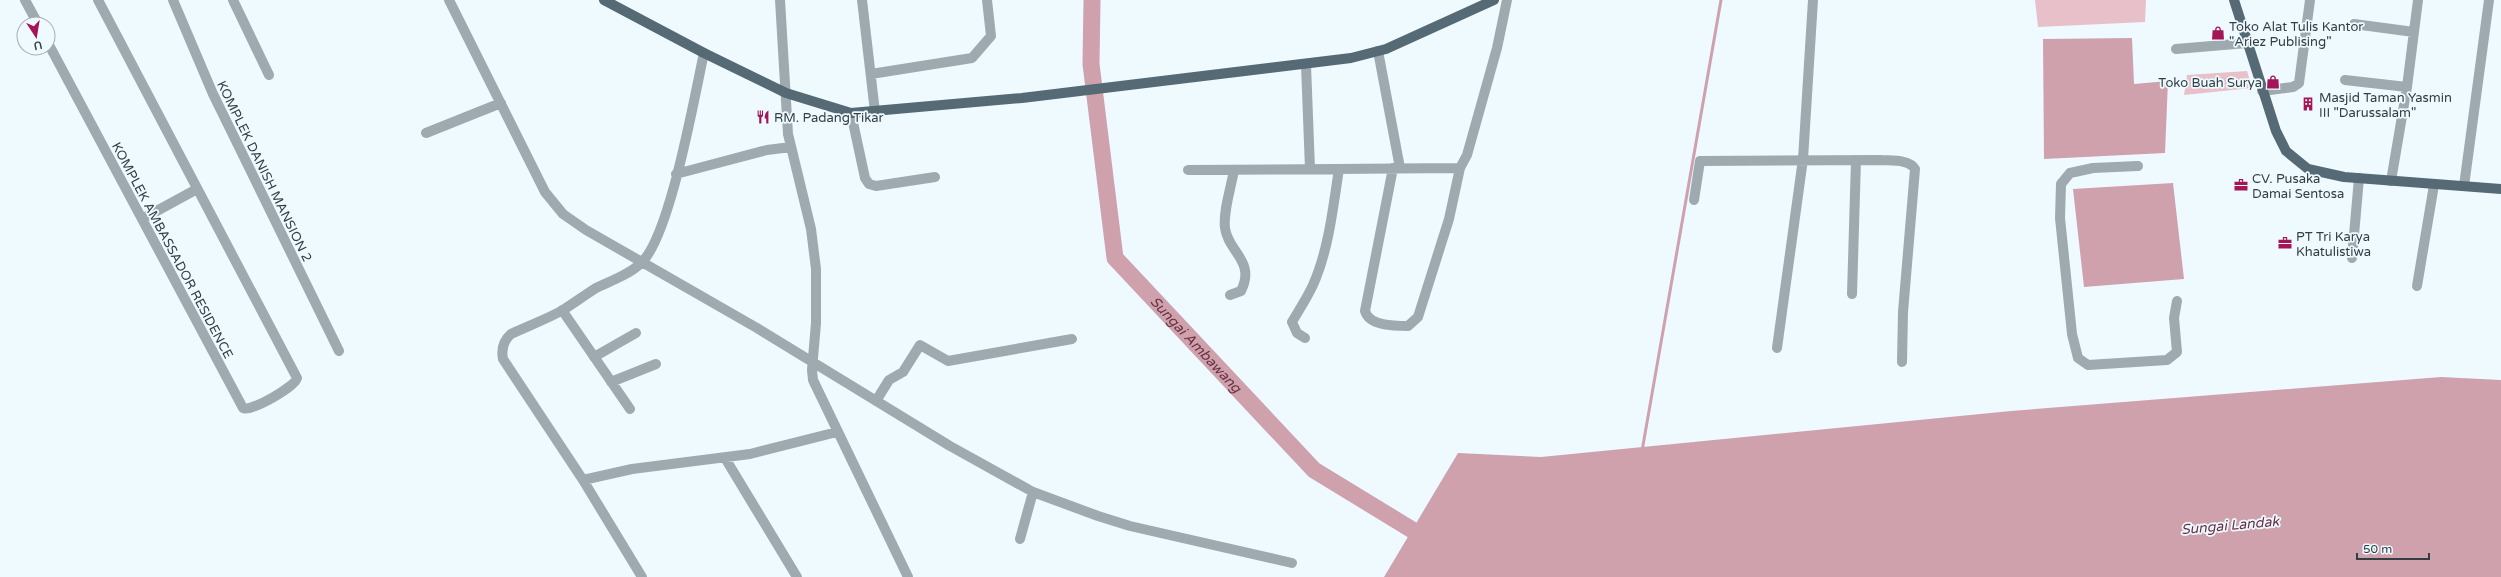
<svg xmlns="http://www.w3.org/2000/svg" width="2501" height="577" font-family="'Varela Round',sans-serif">
<style>
.green{fill:#e8c0ca}
.water{fill:#cea1ad}
.lines{fill:none;stroke-linecap:round;stroke-linejoin:round}
.stream{stroke:#cea1ad;stroke-width:3}
.river{stroke:#cea1ad;stroke-width:17}
.minor{stroke:#9eaaaf;stroke-width:10}
.major{stroke:#556a74;stroke-width:10}
.labels{text-anchor:middle;stroke-width:3.5;stroke-linejoin:round;paint-order:stroke}
.poi-label{font-size:13px;fill:#333e43;stroke:#eefaff;text-anchor:start}
.street-label{font-size:13px;fill:#333e43;stroke:#eefaff}
.water-label{font-size:14px;font-style:italic;fill:#693043;stroke:#eefaff}
</style>
<rect width="100%" height="100%" fill="#eefaff"/>
<path class="green" d="M2035 0H2146L2145 22 2038 27Z
M2247 71 2252 88 2184 95 2187 75Z"/>
<path class="water" d="M2132 38 2134 84 2168 81 2165 153 2044 159 2043 39Z
M2173 183 2184 279 2084 287 2073 189Z
M2441 377 2501 380V577H1384L1458 453 1541 457 2011 411Z"/>
<g class="lines">
<path class="stream" d="M1642 451 1721 0"/>
<path class="river" id="s1" d="M1092 0 1091 64 1115 258 1314 470 1432 542"/>
<path class="minor" d="M25 0 38 24
M173 0 213 94 339 351
M233 0 269 75
M449 0 545 192 563 214 586 230 757 328 950 446 1033 492 1098 516 1130 526 1292 563
M780 0 788 134 811 229 816 269V323L812 370 813 380 908 577
M862 0 875 112
M2354 24 2414 32
M48 43 243 408C251 412 295 387 297 378L98 0
M2176 49 2247 43
M1378 51 1400 168
M1306 65 1310 169
M871 74 972 58 991 36 987 0
M2345 80 2407 87
M2262 91 2293 87 2299 83 2310 0
M851 113 865 178 869 184 876 186 935 177
M426 133 501 103
M2138 166 2093 168 2070 173 2061 184 2060 218 2072 334 2078 358 2088 365 2167 360 2177 352 2174 318 2177 301
M1393 168 1365 311C1369 326 1395 326 1408 326L1418 317 1449 219 1460 168
M1188 170 1460 168 1467 155 1497 48 1507 0
M676 174 767 150 791 147
M2391 181 2407 87 2418 0
M2464 186 2489 0
M1694 200 1700 161 1880 160C1891 161 1909 159 1915 169L1903 312 1902 362
M142 219 197 189
M2352 258 2359 178
M2417 286 2434 185
M1852 294 1856 160
M1230 295 1241 291C1256 261 1228 252 1225 228 1223 211 1231 188 1234 170
M562 310 630 409
M1305 338 1297 333 1292 322C1299 310 1307 298 1313 285 1329 249 1333 207 1339 169
M1777 348 1803 159 1813 0
M594 357 636 333
M611 382 656 364
M876 401 889 380 903 372 920 345 948 361 1072 339
M725 458 797 577
M583 480 632 469 750 454 837 432
M1020 539 1033 492
M642 577 583 480 503 359C501 349 503 341 511 334 528 326 547 319 563 310 574 303 585 295 596 288 610 281 629 275 641 263 670 237 694 98 704 53"/>
<path class="major" d="M604 0 704 53 786 93 851 113 1022 98 1351 58 1386 49 1494 0
M2234 0 2276 131 2286 151 2308 169 2344 177 2501 189"/>
</g>
<defs>
<g id="shop-bare" transform="scale(1.08)"><path d="M-5-2.5h2.3a2.7 3.5 0 0 1 5.4 0H5L5.5 6h-11ZM-1.5-2.5h3a1.5 2.3 0 0 0-3 0Z" fill="#a41456" stroke="#eefaff" stroke-width="2.5" paint-order="stroke"/></g>
<g id="building-bare" transform="scale(1.08)"><path d="M-4-6H4V6H1V3H-1V6H-4ZM-2.5-4.3h1.7v1.8h-1.7ZM.8-4.3h1.7v1.8H.8ZM-2.5-1h1.7V.8h-1.7ZM.8-1h1.7V.8H.8Z" fill="#a41456" stroke="#eefaff" stroke-width="2.5" paint-order="stroke"/></g>
<g id="restaurant-bare" transform="scale(1.08)"><path d="M-5-6h1v4h1v-4h1v4h1v-4h1v5L-1.5 .5V6h-2V.5L-5-1ZM5-6V6H3V1.5H1.5Q1.5-4 5-6Z" fill="#a41456" stroke="#eefaff" stroke-width="2.5" paint-order="stroke"/></g>
<g id="office-bare" transform="scale(1.08)"><path d="M-6-3h4V-5.5h4V-3h4V5H-6ZM-1-4.5V-3h2v-1.5ZM-6 0V1H6V0Z" fill="#a41456" stroke="#eefaff" stroke-width="2.5" paint-order="stroke"/></g>
</defs>
<g fill-rule="evenodd">
<use href="#shop-bare" x="2218" y="33"/>
<use href="#shop-bare" x="2273" y="82"/>
<use href="#building-bare" x="2308" y="104"/>
<use href="#restaurant-bare" x="763" y="117"/>
<use href="#office-bare" x="2241" y="185"/>
<use href="#office-bare" x="2285" y="243"/>
</g>
<g class="labels">
<g class="poi-label">
<text x="2229" y="31">Toko Alat Tulis Kantor<tspan x="2229" dy="15">"Ariez Publising"</tspan></text>
<text x="2262" y="87" text-anchor="end">Toko Buah Surya</text>
<text x="2319" y="102">Masjid Taman Yasmin<tspan x="2319" dy="15">III "Darussalam"</tspan></text>
<text x="774" y="122">RM. Padang Tikar</text>
<text x="2252" y="183">CV. Pusaka<tspan x="2252" dy="15">Damai Sentosa</tspan></text>
<text x="2296" y="241">PT Tri Karya<tspan x="2296" dy="15">Khatulistiwa</tspan></text>
</g>
<g class="street-label">
<text transform="translate(265 171) rotate(64)" y="5">KOMPLEK DANISH MANSION 2</text>
<text transform="translate(173 250) rotate(62)" y="5">KOMPLEK AMBASSADOR RESIDENCE</text>
</g>
<g class="water-label">
<text dy="5" stroke="none"><textPath href="#s1" startOffset="378">Sungai Ambawang</textPath></text>
<text transform="translate(2230 525) rotate(-5)" y="5">Sungai Landak</text>
</g>
</g>
<g transform="translate(36 36) rotate(168)"><circle r="19" fill="#eefaff" stroke="#a3afb4"/>
<path d="M0-3L7 15L0 10L-7 15Z" fill="#a41456"/>
<text y="-6" font-size="11" font-weight="bold" text-anchor="middle" fill="#333e43">U</text>
</g>
<path d="M2357 553v6h72v-6" fill="none" stroke="#333e43" stroke-width="2"/>
<text x="2363" y="553" font-size="12" fill="#333e43" stroke="#eefaff" stroke-width="3" paint-order="stroke">50 m</text>
</svg>
